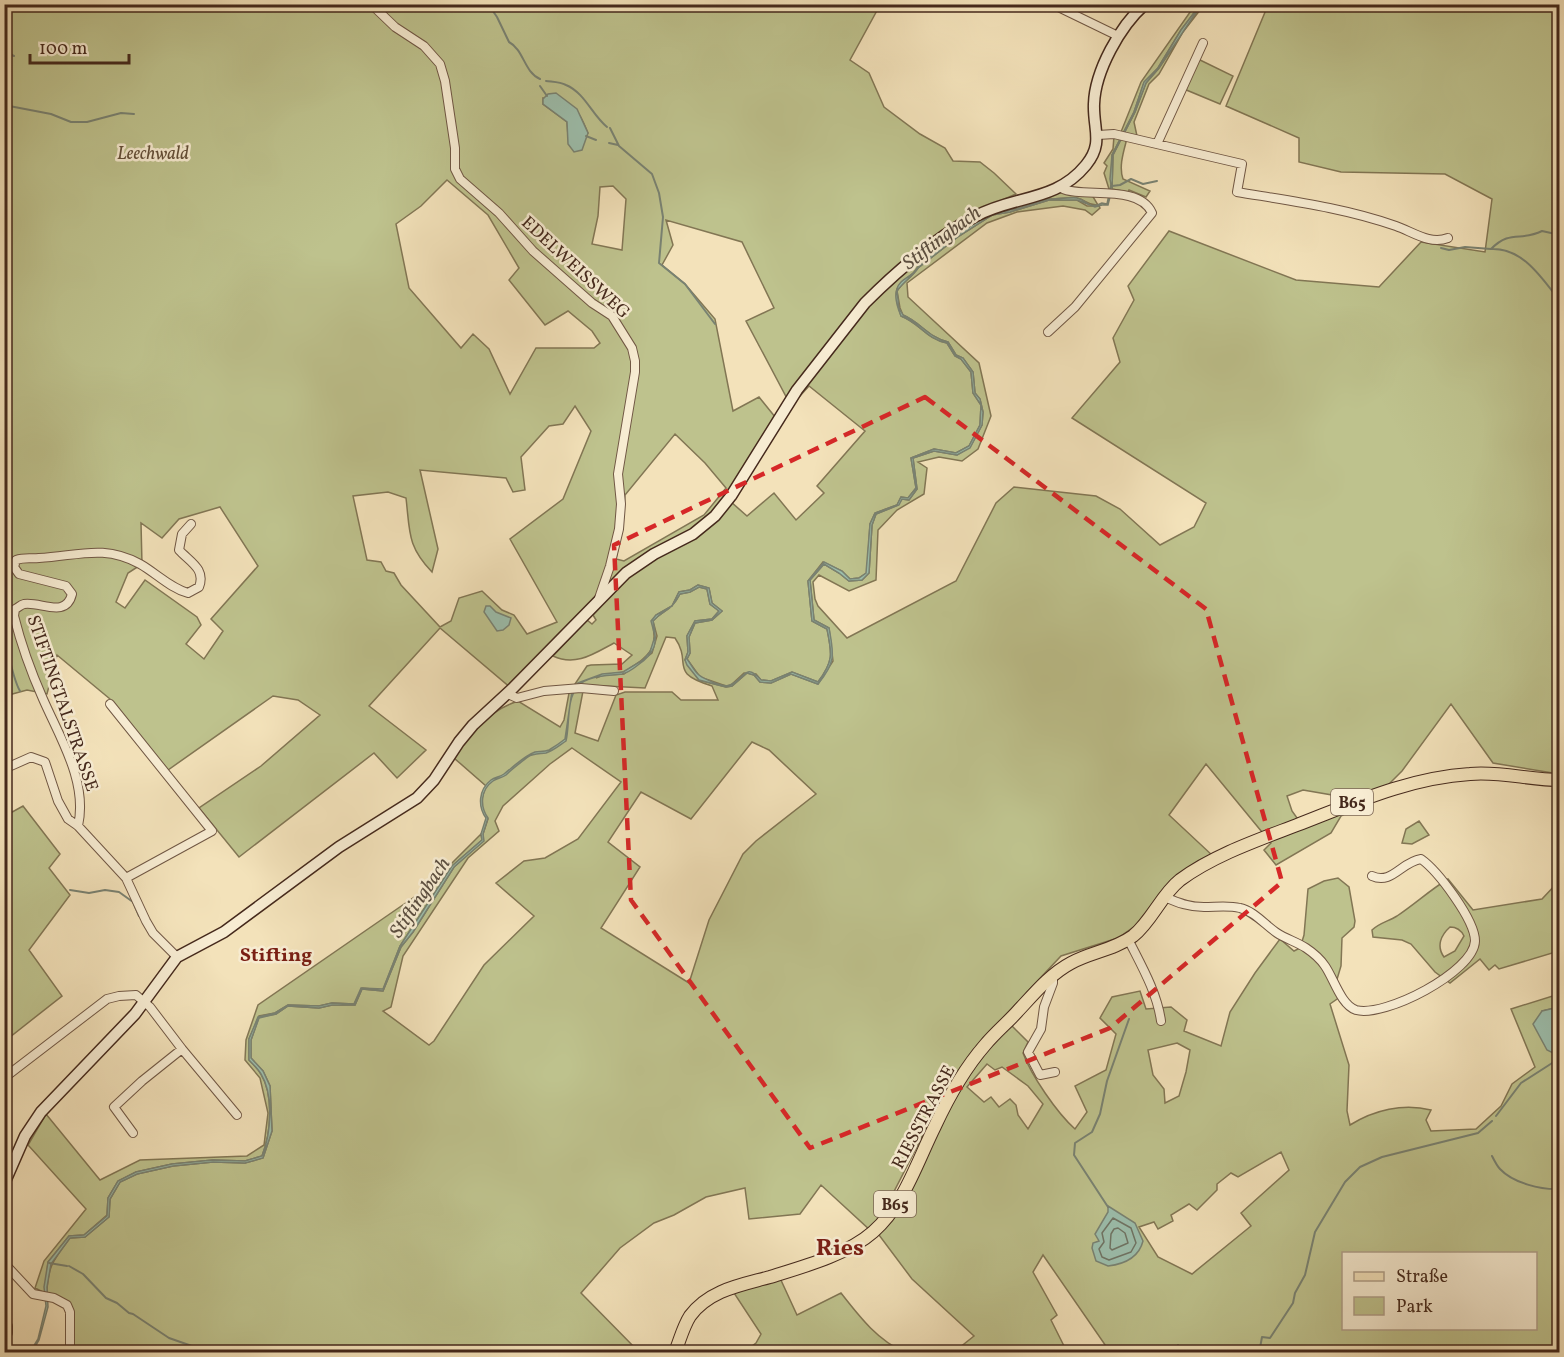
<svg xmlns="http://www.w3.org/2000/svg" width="1564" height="1357" font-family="Vollkorn,serif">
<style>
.green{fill:#bec28d;stroke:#827654;stroke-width:1.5;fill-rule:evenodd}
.water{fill:#9cbeac;stroke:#798272;stroke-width:1.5}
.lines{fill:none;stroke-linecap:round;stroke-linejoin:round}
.shore{stroke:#707464;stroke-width:1.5}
.stream{stroke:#798272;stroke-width:2}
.street-casing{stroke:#705744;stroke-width:10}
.secondary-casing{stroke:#45291c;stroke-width:13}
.primary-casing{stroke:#45291c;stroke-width:14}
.street{stroke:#f7ecd2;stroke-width:8}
.secondary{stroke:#f7ecd2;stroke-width:10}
.primary{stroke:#f3e2ba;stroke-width:12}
.marked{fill:none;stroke:#d62828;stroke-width:4.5;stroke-dasharray:12 8;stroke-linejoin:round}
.labels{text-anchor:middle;stroke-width:5;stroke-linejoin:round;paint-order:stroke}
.shield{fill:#f7ecd2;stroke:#7a6453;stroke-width:1.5}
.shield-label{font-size:16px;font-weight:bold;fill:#45291c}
.park-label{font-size:18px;font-style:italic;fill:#634f38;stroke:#f7ecd2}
.street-label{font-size:18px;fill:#45291c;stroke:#f7ecd2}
.water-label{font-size:20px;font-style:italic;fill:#5b4e40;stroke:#f7ecd2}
.neighbourhood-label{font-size:20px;font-weight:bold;fill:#7a1f14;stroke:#f7ecd2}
.district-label{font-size:24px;font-weight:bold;fill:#7a1f14;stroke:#f7ecd2}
</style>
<rect width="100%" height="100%" fill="#f3e2ba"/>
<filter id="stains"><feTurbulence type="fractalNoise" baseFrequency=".00333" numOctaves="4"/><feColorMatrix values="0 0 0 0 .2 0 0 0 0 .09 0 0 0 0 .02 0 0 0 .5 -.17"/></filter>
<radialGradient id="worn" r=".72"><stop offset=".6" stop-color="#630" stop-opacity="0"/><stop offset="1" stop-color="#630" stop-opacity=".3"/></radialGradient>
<path class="green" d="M5 5H880L850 60 869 73 884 107 920 134 945 148 953 161 980 162 994 173 1016 194 970 214 1024 204 1062 192 1092 195 1098 205C1088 206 1086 200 1077 198 1073 197 1055 199 1050 199 1037 201 1024 208 1010 210 1004 212 999 211 993 213 971 223 935 250 918 267 916 269 915 272 912 274 907 279 900 281 897 289 894 297 899 308 901 316 920 323 926 339 947 343L955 356 961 359 971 372 973 393 981 405 980 425 969 446 956 453 934 449 911 458 916 488 908 498 901 497 897 505 875 513 870 524 867 573 859 578 850 579 842 571 823 562 808 581 812 621 827 629C832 654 834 661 818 682L792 672 771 681 761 680 756 674 744 673 731 685 726 686 700 677 687 659 690 653 689 637 695 623 712 620 722 611 712 603 709 588 698 585 690 590 679 592 672 606 656 615 652 621C657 642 654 653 635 665 631 667 627 671 623 672 613 675 605 672 596 678L603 675 624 674 652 653 657 636 653 621C665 608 670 613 680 594L690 592 699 587 707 589 710 604 719 611 712 619 695 621 687 636 688 652 685 660 699 680 726 687 732 686 747 673 754 675 760 682 771 683 791 674 818 684 833 661 829 628 814 620 810 580 824 564 839 573 849 581 862 580 869 573 872 525 876 514 898 505 902 499 909 500 917 489 913 458 934 451 957 455 970 447 982 425 983 412 980 399 975 393 973 372 963 358 956 355 948 342C929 338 920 322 903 315L900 308 897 291C903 282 912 277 918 268L959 236 992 215 1010 212 1049 200H1077L1087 206H1099L1100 208 1092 215 1085 210 1063 206 1017 212 987 223 907 283 908 297 979 363 991 416 978 449 962 461 939 457 918 462 927 468 924 494 897 510 878 530 876 580 849 591 819 575 813 582 815 599 818 606 847 638 956 581 996 503 1014 487 1096 496 1120 509 1160 545 1194 527 1206 503 1072 418 1120 362 1113 338 1134 300 1128 286 1169 231 1296 280 1379 287 1421 242 1485 252 1492 199 1445 174 1341 172 1299 162V138L1226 106 1268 5H1559V774L1493 763 1451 704 1402 771 1376 797 1341 816 1331 833 1276 865 1264 850 1271 843 1206 764 1169 815 1213 856 1170 881 1135 926 1118 938 1061 956 983 1039 942 1098 886 1207 870 1230 821 1185 800 1214 749 1219 745 1188 706 1197 674 1215 654 1223 620 1248 581 1293 639 1352H70V1312L47 1294C47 1267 54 1259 70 1238L85 1237 109 1217 110 1199 120 1182 137 1174 173 1166 213 1162 245 1163 263 1158 272 1131 270 1086 263 1071 251 1058V1040L259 1017 276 1014 288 1006 319 1008 332 1005H355L362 989 383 991 401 947 413 932 454 867 483 841V834L488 819C478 806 481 800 486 786L454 758C471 732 488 711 518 701L560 727 564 720 569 693 587 666 591 665 622 664 632 655 614 643C595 653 576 667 553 656L587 620 592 624 596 620 593 615C606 601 619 583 635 572 671 546 706 543 731 502L747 516 774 493 796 520 824 493 817 486 865 431 809 386 791 406 746 321 774 308 742 242 666 220 673 245 662 265 685 284 715 319 733 411 759 397 780 423 715 516 633 567 512 689 440 628 369 706 426 750 397 778 374 753 239 857 199 808 261 766 320 715 298 700 273 696 168 770 110 699 57 655 47 694 27 690 5 696ZM543 98C573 103 576 104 588 133L568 136 567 122 543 104ZM447 180 488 215 519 268 509 280 545 325 568 311 592 331 600 343 594 348H536L510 394 489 349 473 334 461 348 409 288 396 224 421 206ZM613 186 626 199 622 250 592 244 598 216 600 187ZM575 406 591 431 563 499 510 539 557 622 527 634 514 615 502 610 482 591 459 598 451 621 440 627 401 585 394 573 386 571 381 562 367 560 353 496 388 492 406 498C410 532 407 546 432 572L438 549 420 470 506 478 513 492 525 490 521 457 549 426 563 424ZM675 434 705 463 726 488 704 515 624 561 616 559 623 523 625 495ZM220 507 258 566 211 619 223 631 204 659 186 644 201 625 197 617 145 580 125 608 116 602 128 573 142 564 141 523 162 538 179 519ZM666 637 675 638C693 664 667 672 712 686L718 700H681L672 692H625L616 695 598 741 575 733 583 691H586V685L645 688ZM752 742 769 750 816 794 756 841 743 854 709 920 689 983 601 928 640 867 608 842 641 792 691 819ZM572 748 621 782 578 839 545 858 524 861 496 883 534 916 484 965 434 1041 429 1045 383 1011 391 1007 403 956 468 858 499 831 495 821 503 806 550 764ZM1303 790 1332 795 1340 803 1307 817 1297 818 1292 811 1287 796Z
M1195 5H1200L1181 30 1158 68 1144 83 1134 112 1112 155 1111 189H1109L1104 173 1107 166 1104 163 1113 149 1114 136 1119 137 1141 82Z
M1201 5H1204L1183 32 1159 74 1149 84 1134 122 1137 136 1128 134C1125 148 1118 165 1123 179L1150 191 1146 197 1129 190 1128 192 1112 189 1113 155 1135 112 1146 83 1159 68Z
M1198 59 1233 76 1220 104 1184 89Z
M23 806 60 854 49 868 70 895 29 950 62 996 5 1041V816Z
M1419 821 1429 835 1412 844 1402 843 1406 829Z
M481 834 482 840 452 866 400 946 383 990 362 988 354 1004 332 1003 319 1006 288 1005 275 1013 259 1016 249 1039V1060C253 1064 258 1069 261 1074 274 1095 271 1134 262 1156L245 1161 213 1160 172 1164 136 1172 118 1181 108 1198 107 1215 84 1235 69 1236 48 1262 45 1293 35 1288 44 1261 86 1209 28 1145 46 1114 100 1180 140 1160 247 1156 264 1145 268 1113 260 1078 245 1060 246 1040 258 1005 423 891 427 893 444 871Z
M1338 878 1349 887 1355 921 1354 927 1342 938 1341 966 1335 986 1340 997 1330 1004 1349 1065 1347 1111 1350 1125C1374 1110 1403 1103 1431 1110L1426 1120 1431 1131 1476 1129 1501 1106 1512 1084 1535 1067 1511 1009 1559 994V1007L1542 1011 1553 1053 1559 1049V1352H1110L1043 1255 1033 1272 1057 1315 1051 1320 1066 1350 1065 1352H954L974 1336 912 1279 879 1235C887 1224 895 1213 902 1201 937 1139 958 1075 1011 1025L1028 1042 1023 1053C1031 1075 1057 1113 1075 1129L1087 1112 1075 1086 1106 1070 1116 1034 1100 1018 1112 997 1140 991 1146 1009 1171 1007 1187 1020 1184 1031 1221 1046 1230 1012 1255 973 1280 939 1294 951 1300 948 1304 935 1308 889 1324 881ZM1177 1043 1190 1050 1186 1072 1179 1096 1165 1103 1164 1089 1153 1075 1148 1050ZM987 1064 995 1070 1002 1067 1028 1086 1043 1104 1028 1129 1018 1115 1016 1105 1010 1099 999 1107 991 1097 984 1102 967 1087ZM1281 1152 1289 1170 1241 1213 1251 1226 1192 1274 1158 1257 1139 1227 1154 1222 1158 1229 1173 1221 1171 1215 1189 1204 1197 1210 1217 1190V1184L1231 1173 1238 1177ZM1344 1254H1536V1328H1344Z
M1448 879 1473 910 1542 899 1559 881V951L1499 969 1495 965 1489 970 1480 959 1450 983 1435 972 1411 944 1402 940 1373 937 1372 930C1379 923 1389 921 1397 916 1415 904 1430 890 1448 879ZM1450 927C1457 927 1461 930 1464 936L1455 951 1444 957C1436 946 1441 935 1450 927Z
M780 1278 797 1315 841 1293C859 1316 878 1341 905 1352H744L756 1343 761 1334 734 1293Z"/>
<path class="water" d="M1200 5H1201L1159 68 1146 83 1135 112 1113 155 1112 189 1108 205H1102L1095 207 1077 200H1049L1010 212 992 215 959 236 918 268C912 277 903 282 897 291L899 308 903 315C920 322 929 338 948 342L956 355 963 358 973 372 975 393 980 399 983 412 982 425 970 448 957 455 934 451 913 458 917 489 909 500 902 499 899 505 876 514 872 525 869 573 862 580 849 581 839 573 824 564 810 580 814 620 829 628C834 655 836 662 818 684L791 674 771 683 760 682 754 675 747 673 732 686 726 687 699 680 687 665 685 660 688 652 687 636 695 621 712 619 719 611 710 604 707 589 699 587 690 592 680 594C670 613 665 608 653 621 658 642 656 653 638 665 633 669 627 673 622 674 608 676 588 675 578 686 566 699 570 725 566 741 560 745 553 751 546 753 540 754 533 753 528 757 520 763 513 768 506 775 502 778 497 778 493 781 480 790 480 807 488 818L483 834 484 841 454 867 413 932 401 947 383 991 362 989 355 1005H332L319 1008 288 1006 276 1014 259 1018 251 1040V1058L263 1071 270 1086 272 1131 263 1158 245 1163 213 1162 173 1166 137 1174 120 1182 110 1199 109 1217 85 1237 70 1238 51 1264 47 1287 48 1307 39 1340 32 1352H30L38 1339 46 1306 44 1287 48 1262 69 1236 84 1235 107 1216 108 1198 118 1181 136 1172 172 1164 213 1160 245 1161 262 1156C271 1134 274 1095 261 1074 258 1069 253 1064 249 1060V1039L258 1017 275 1013 288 1005 319 1006 332 1003 354 1004 361 988 383 989 400 946 452 866 482 840 481 834 486 818C478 807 478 790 491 780 495 777 500 777 504 774 513 767 524 756 535 752 539 751 544 752 549 750 554 747 560 743 565 739L572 691 578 683 602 674 623 672 643 660 650 652 655 636 651 621 656 615 672 606 679 592 690 590 698 585 709 588 712 603 722 611 712 620 695 623 689 637 690 653 687 659C691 664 694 671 699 675 704 679 724 688 730 685 744 680 745 661 761 680L771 681 792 672 818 682C834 661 832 653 827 629L812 621 808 581 824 562 842 571 850 579 859 578 866 573 870 524 875 513 897 505 901 497 908 498 916 488 911 458 934 449 956 453 969 446 980 425 981 405 973 393 971 372 961 359 955 356 947 343C926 339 920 323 901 316 898 309 894 297 897 289 899 281 906 279 912 274 915 272 916 269 918 267 935 250 971 223 993 213 999 211 1004 212 1010 210 1024 208 1037 201 1050 199 1055 199 1073 197 1077 198 1089 201 1088 210 1102 203L1107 204 1111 185 1110 179 1112 155 1134 112 1144 82 1158 68 1181 30Z
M556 93 577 109 588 133 582 150 574 152 568 144 567 122 543 104V99L548 94Z
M486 606H490L496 612 511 618 509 625 503 630 497 631 484 612Z
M1559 1007V1049L1553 1053 1547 1050 1533 1024 1542 1011Z
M1108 1206 1135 1223 1143 1241C1139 1257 1125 1264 1108 1266L1096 1261 1092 1248 1093 1243 1099 1241 1095 1234 1108 1212Z"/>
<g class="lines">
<path class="shore" d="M1113 1218 1131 1228 1136 1243 1131 1252 1109 1260 1102 1257 1099 1249 1104 1242 1102 1233Z
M1118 1228 1125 1233 1128 1243 1112 1250 1110 1248 1111 1234 1114 1229Z"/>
<path class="stream" d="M488 4 497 17 509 42C524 50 524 72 540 79
M4 51 14 56
M546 81C553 82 560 82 566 85 585 93 592 115 607 127
M540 86 547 96
M4 105 51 114 71 122H87L121 113 134 114
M610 128 619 146 652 174 659 193 663 217 659 263 685 284 715 324
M586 136 596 140
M609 143 618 145
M1112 186 1120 185 1131 179 1143 184 1157 181
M1441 248 1449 250 1465 247 1491 249C1511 229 1520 242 1542 231L1560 235
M1492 249C1521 248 1540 275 1556 296H1560
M4 635C7 647 13 680 20 691
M70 890 89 893 105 890 119 892 133 902 139 916
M1496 1116 1521 1083 1560 1058
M1492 1156C1494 1160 1497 1166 1500 1169 1513 1183 1541 1190 1560 1189
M1108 1207 1074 1155 1075 1143 1092 1132 1100 1114 1107 1081 1129 1019
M49 1263 67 1266
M69 1266 83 1274 106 1298 117 1303 129 1313 133 1314 169 1338 209 1352
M1178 1345 1182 1352
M1269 1352 1260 1348 1262 1337 1270 1338 1293 1303 1295 1293 1305 1275 1315 1232 1345 1182 1360 1167 1382 1157 1478 1133 1492 1121"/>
<g class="street-casing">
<path id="street" d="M371 4 395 27 424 46 440 64 445 81 455 148V169L460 179 499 213 533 251 592 303 612 316 632 348 635 361V372L618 474 621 504 619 529 610 566 598 601
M1052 4 1118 36
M1098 135 1114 134 1242 164 1237 192C1291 201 1345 208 1396 226 1413 232 1430 245 1448 238
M1157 144 1203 43
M1048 332 1075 307 1152 213C1139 183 1081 199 1061 188
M508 694 517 698 544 691 581 688 614 691
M110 704 212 831 126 878
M4 769 31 757 45 762 58 801 68 819 78 826 126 878 146 921 153 933 177 957
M78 826C88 782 60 738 43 699 31 672 21 644 14 616L15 609C18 608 20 605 24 604 40 601 66 619 72 594L66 586 19 574 14 567 16 560C25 557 31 559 39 558 78 556 103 544 140 564 156 573 170 588 188 593L199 587C206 569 190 562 179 550L182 534 191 524
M1165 897C1178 903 1189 907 1204 907 1216 907 1228 905 1240 908 1254 911 1265 925 1277 933 1286 939 1297 942 1306 948 1312 952 1321 960 1325 966 1334 979 1341 1005 1356 1010 1384 1018 1474 972 1475 941 1475 920 1438 871 1421 859 1401 862 1392 885 1372 876
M1128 939C1141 965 1157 992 1161 1021
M1053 977V983L1044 1007 1041 1029 1028 1052 1040 1075 1055 1072
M4 1078 107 999 119 996 136 995 150 1007 182 1049 237 1115
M133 1133 114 1107 142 1081 182 1049
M4 1263 33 1294 54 1298 67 1305 70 1312V1352
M4 1322 8 1326V1333L4 1337"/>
</g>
<g class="secondary-casing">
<path id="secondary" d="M4 1184 25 1136 41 1112 135 1014 177 957 224 932 339 847 417 798 434 780 459 742 473 725 512 689 626 573 654 554 693 534 715 516 731 496 797 390 865 303C898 270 935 238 976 216 1015 195 1056 202 1086 165 1104 143 1093 129 1094 104 1095 71 1120 26 1145 4"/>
</g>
<g class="primary-casing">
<path id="primary" d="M675 1352C680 1340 683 1327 690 1316 709 1290 741 1285 770 1277 802 1267 847 1255 873 1232 904 1205 917 1162 935 1126 948 1098 965 1068 985 1045 995 1033 1007 1023 1017 1012 1033 995 1050 974 1071 963 1091 952 1114 950 1133 936 1152 921 1161 895 1180 880 1214 855 1258 840 1297 825 1354 803 1408 778 1470 774 1500 771 1529 780 1560 780"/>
</g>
<use href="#street" class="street"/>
<use href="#secondary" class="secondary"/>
<use href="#primary" class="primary"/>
</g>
<path class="marked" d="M925 397 1206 609 1282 882 1110 1028 810 1148 631 900 614 545Z"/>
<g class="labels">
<g class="shield">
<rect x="1331" y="789" width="42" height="26" rx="4.5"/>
<rect x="874" y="1191" width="42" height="26" rx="4.5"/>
</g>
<g class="shield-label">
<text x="1352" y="808">B65</text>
<text x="895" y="1210">B65</text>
</g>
<g class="park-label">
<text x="153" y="159">Leechwald</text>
</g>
<g class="street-label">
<text transform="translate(576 267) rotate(43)" y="6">EDELWEISSWEG</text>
<text transform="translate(63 703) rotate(71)" y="6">STIFTINGTALSTRASSE</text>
<text transform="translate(923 1117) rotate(-62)" y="6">RIESSTRASSE</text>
</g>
<g class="water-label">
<text transform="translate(941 237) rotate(-37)" y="7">Stiftingbach</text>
<text transform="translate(419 897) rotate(-56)" y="7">Stiftingbach</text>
</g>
<g class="neighbourhood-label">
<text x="276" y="961">Stifting</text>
</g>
<g class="district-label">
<text x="840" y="1255">Ries</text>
</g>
</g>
<rect width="1564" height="1357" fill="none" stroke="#f3e2ba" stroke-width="24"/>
<rect x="6" y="6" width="1552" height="1345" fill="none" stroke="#45291c" stroke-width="3"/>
<rect x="12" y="12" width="1540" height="1333" fill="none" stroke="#45291c" stroke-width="1.5"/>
<rect x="1342" y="1252" width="195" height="78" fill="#f7ecd2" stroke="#b09e89" stroke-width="1.5"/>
<rect x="1354" y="1272" width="30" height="9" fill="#f3e2ba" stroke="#b09e89" stroke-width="1.5"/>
<text x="1396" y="1282" font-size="18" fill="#45291c">Straße</text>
<rect x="1354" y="1297" width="30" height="18" fill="#bec28d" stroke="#b09e89" stroke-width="1.5"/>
<text x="1396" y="1312" font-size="18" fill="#45291c">Park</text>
<path d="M30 54v9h99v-9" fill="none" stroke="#45291c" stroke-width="3"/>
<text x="39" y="54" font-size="18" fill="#45291c" stroke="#f7ecd2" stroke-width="4.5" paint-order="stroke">100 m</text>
<rect width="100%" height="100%" filter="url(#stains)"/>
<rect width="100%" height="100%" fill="url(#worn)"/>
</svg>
